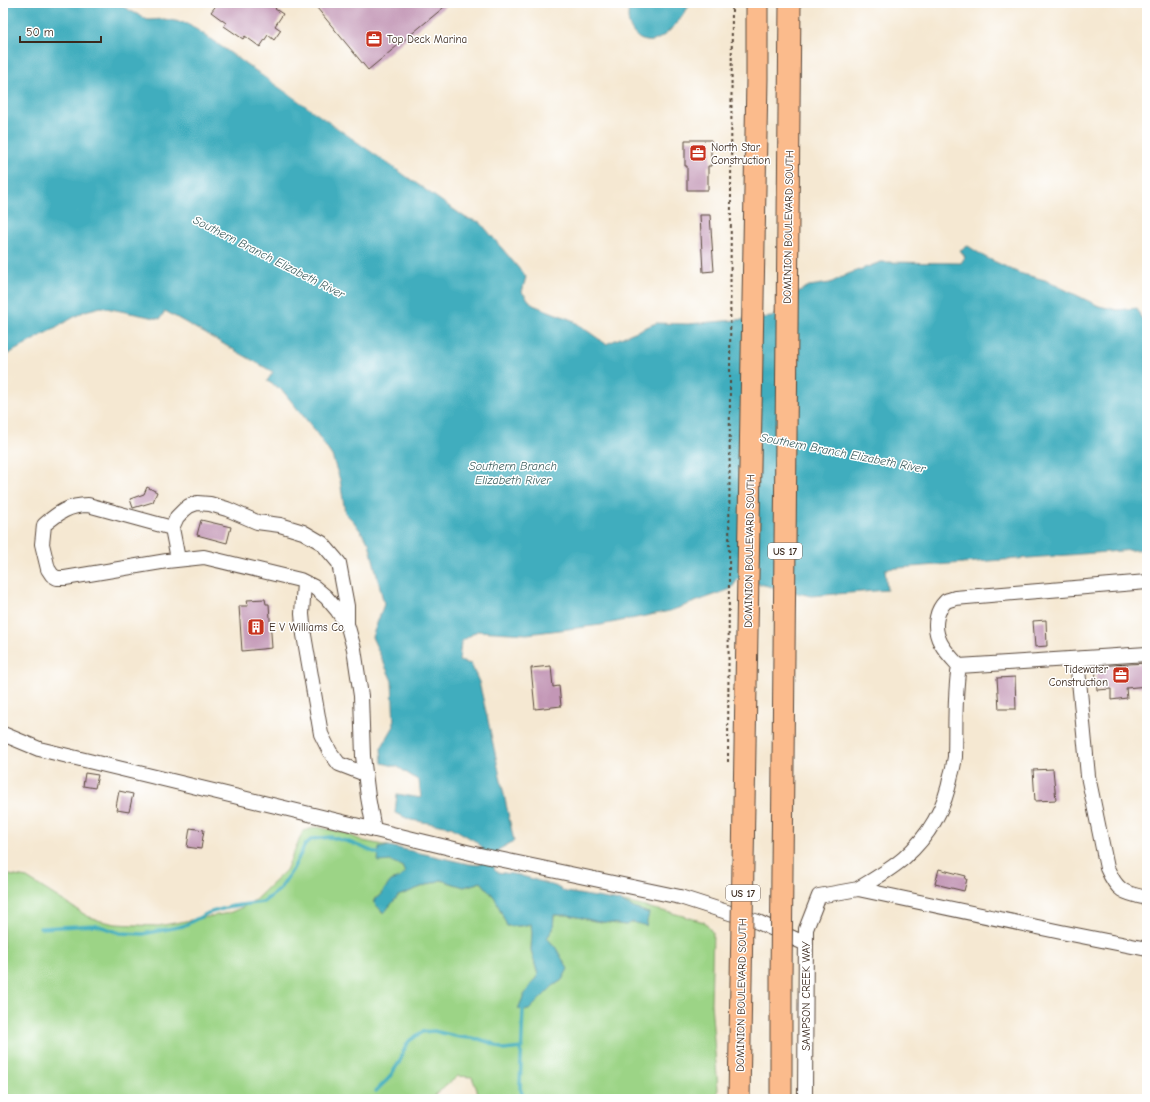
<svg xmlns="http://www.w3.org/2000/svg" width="1150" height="1102" font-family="'Comic Neue',sans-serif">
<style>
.green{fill:#9cd486;stroke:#6c7f52}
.water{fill:#40adbe;stroke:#3e6c6e}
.pier{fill:#f5e8d2}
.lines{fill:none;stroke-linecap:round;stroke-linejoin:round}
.stream{stroke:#40adbe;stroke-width:3.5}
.building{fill:#c397b6}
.minor-casing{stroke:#574639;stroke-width:16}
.highway-casing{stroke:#574639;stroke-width:23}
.minor{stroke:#fff;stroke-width:14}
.highway{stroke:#fbbb8c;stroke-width:21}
.highway-bridge-casing{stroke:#574639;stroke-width:23;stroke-linecap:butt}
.path-bridge{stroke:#574639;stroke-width:2;stroke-dasharray:3 3;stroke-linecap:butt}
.highway-bridge{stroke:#fbbb8c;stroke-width:21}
.labels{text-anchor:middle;stroke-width:3;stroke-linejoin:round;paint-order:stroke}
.shield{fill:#fff;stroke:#766a62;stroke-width:1}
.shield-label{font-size:10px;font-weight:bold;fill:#3b2a1e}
.poi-label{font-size:11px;fill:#3b2a1e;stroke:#fff;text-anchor:start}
.street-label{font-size:11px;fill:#3b2a1e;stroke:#fff}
.water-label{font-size:12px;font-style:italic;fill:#3d5e5e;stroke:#fff}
</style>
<rect width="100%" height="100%" fill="#fff"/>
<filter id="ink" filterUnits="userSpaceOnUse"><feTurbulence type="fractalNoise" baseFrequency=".025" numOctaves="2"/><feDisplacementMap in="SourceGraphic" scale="8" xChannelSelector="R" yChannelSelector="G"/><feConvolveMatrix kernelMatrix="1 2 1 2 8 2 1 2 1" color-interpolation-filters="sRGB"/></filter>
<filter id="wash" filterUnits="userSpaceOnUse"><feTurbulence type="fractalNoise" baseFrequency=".012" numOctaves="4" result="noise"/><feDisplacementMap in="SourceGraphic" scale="16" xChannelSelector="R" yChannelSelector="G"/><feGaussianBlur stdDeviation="0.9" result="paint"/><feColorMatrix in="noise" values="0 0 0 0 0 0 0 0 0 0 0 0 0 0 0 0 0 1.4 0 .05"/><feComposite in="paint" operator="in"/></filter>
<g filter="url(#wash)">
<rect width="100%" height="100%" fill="#f5e8d2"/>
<path class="green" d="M317 827 345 833 363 841 389 846 379 848 391 861 402 866 405 873 399 878 391 881 381 894 373 901 383 913 398 896 429 884 441 880 464 887 481 882 495 898 507 926H520L531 924 532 932 531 950 538 975 524 995 519 1009 529 1010 553 986 562 980 556 948 547 938 553 929 554 915H569L595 921 625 925 633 922 649 913 636 909 620 901 676 914 704 922 713 933 711 1003 718 1089 716 1099H478L477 1090 472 1077 458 1076 436 1094 433 1099H3V874L27 878 87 916 101 921 116 924 158 926 229 913 243 907 255 900 286 870 303 831Z"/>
<path class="water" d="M3 3H116L148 20 164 19 186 23 199 31 466 218 480 222 526 277 522 292 533 305 572 320 606 344 656 323 688 324 772 317 792 295 809 286 830 283 848 274 881 262 961 263 965 257 960 250 968 246 985 257 1019 273 1045 280 1099 306 1117 310 1137 308 1141 318 1147 319V549L885 569 887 590 811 596 738 579 731 589 670 611 601 625 527 634 477 631 461 642 459 661 471 664 479 682 487 716 514 841 498 850 494 869 497 872 519 875 555 886 566 892 620 901 636 909 649 913 646 926 633 922 626 925 595 921 569 915H554L553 929 547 938 556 948 568 969 562 980 553 986 529 1010 518 1009 524 995 538 975 531 950 532 932 531 924 520 926H507L495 898 481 882 464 887 441 880 429 884 398 896 384 913 373 902 381 894 391 881 399 878 405 873 402 866 391 861 378 862 379 848 389 846 469 864 480 865 482 847 475 841 451 827 411 820 395 813 397 794 421 798 419 781 398 767 382 763 381 748 394 726 392 681 372 637 384 604 369 543 354 522 345 513 340 480 332 456 313 428 282 390 267 381 273 372 165 311 160 319 101 307 85 311 3 357Z
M631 3H691C682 17 671 34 654 41 650 42 644 41 640 39 628 31 625 16 631 3Z"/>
<path class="pier" d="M260 71 313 108 453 206 451 207 312 110 259 73Z"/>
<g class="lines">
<path class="stream" d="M40 928 96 925 120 933 143 934 183 926 208 913 233 906 263 902 279 890 293 869 305 845 312 839 331 837 349 842 379 854
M523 1009 520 1088 524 1099
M376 1091 389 1078 400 1061 404 1050 409 1041 422 1032 434 1031 459 1037 479 1039 494 1044 504 1050 522 1048"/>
</g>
<g id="blocks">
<path class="building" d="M218 3H269L276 8 275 9 283 14 275 26 281 30 274 40 268 35 260 47 245 36 243 39 224 26 226 23 211 12Z
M322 3H449L368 70 317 8Z
M685 140H711V166H708V190H687V166H685Z
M700 215H710L714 271 703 272Z
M147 487 157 492 153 502 133 508 130 499 144 494Z
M201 520 231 527 227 543 197 535Z
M265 599 266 604H269L272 648 242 651 239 606H248L247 600Z
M1046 620 1047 646 1035 647 1033 621Z
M1147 663V686L1126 688 1127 698 1111 700V689L1097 690 1095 666Z
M551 666 553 687 559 686 561 706 535 709 531 668Z
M1015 677 1016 709H999L997 678Z
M1053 769 1056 800 1035 801 1033 770Z
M85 773 98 775 95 788 83 786Z
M119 791 133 794 129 812 117 810 118 808 116 807Z
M190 828 204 830 201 849 187 847Z
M939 869 966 876 965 879H967L964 891 935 884Z"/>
</g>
</g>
<g filter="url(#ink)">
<use href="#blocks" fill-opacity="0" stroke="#574639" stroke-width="1"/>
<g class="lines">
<g class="minor-casing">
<path id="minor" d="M172 528 177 517 184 510 189 506 197 503 210 504 227 509 257 522 280 525 303 532 322 543 339 563 347 606V626
M178 559 172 528 88 505C69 505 58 513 44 525L42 544 48 569 52 575 57 578H65L167 561 204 557 300 580 314 587 326 597 337 610 348 627 354 649 361 696 363 756 368 797 374 830
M304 582 302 614 304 635 321 734 330 752 339 764 365 774
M1077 659 1088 776 1107 868C1117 891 1123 893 1147 898
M959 666C946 652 932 638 937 617 938 612 942 605 946 601 948 600 953 599 955 598L1147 582
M3 734 39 749 475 854 680 897 758 922 806 944
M858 889C874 879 890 870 904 858 929 836 945 808 951 775 953 769 954 763 955 757 956 727 954 696 959 666L1147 654
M805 1099 806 929 819 896 858 889 1061 932 1147 949"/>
</g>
<g class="highway-casing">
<path id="highway" d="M746 687 757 78V3"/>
</g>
<use href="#minor" class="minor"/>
<use href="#highway" class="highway"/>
<g class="highway-bridge-casing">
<path id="highway-bridge" d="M739 1099 746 687
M781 1099V979L790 3"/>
</g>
<path class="path-bridge" d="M728 762 732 3"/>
<use href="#highway-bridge" class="highway-bridge"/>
</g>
</g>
<defs>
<g id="office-square" transform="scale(0.9)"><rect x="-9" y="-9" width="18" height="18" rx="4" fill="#c8321e" stroke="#fff"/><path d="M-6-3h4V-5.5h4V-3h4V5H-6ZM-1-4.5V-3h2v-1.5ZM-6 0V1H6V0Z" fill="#fff"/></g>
<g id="building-square" transform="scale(0.9)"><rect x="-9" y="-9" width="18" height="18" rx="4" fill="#c8321e" stroke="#fff"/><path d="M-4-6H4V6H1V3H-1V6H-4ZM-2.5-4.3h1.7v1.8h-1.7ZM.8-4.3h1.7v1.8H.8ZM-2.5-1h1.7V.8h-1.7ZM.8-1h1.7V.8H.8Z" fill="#fff"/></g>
</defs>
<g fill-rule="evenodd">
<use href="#office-square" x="374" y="39"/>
<use href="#office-square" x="698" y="153"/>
<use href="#building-square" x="256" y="627"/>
<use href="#office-square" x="1121" y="675"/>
</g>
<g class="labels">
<g class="shield">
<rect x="768" y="543" width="34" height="16" rx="3"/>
<rect x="726" y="885" width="34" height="16" rx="3"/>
</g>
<g class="shield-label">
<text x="785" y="555">US 17</text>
<text x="743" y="897">US 17</text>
</g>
<g class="poi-label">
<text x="387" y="43">Top Deck Marina</text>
<text x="711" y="151">North Star<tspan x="711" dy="13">Construction</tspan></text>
<text x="269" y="631">E V Williams Co</text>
<text x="1108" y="673" text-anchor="end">Tidewater<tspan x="1108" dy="13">Construction</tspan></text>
</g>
<g class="street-label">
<text transform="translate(788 227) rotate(-89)" y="4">DOMINION BOULEVARD SOUTH</text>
<text transform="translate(749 551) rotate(-89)" y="4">DOMINION BOULEVARD SOUTH</text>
<text transform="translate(741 995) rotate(-89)" y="4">DOMINION BOULEVARD SOUTH</text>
<text transform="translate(806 996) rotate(-90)" y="4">SAMPSON CREEK WAY</text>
</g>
<g class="water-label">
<text transform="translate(269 257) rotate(27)" y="4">Southern Branch Elizabeth River</text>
<text transform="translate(843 453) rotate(11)" y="4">Southern Branch Elizabeth River</text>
<text x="513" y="470">Southern Branch<tspan x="513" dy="14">Elizabeth River</tspan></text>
</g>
</g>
<rect width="1150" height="1102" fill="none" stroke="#fff" stroke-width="16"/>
<path d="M20 36v6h81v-6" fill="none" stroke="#3b2a1e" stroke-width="2"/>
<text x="26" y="36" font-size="12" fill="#3b2a1e" stroke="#ffffff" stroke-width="3" paint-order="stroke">50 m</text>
</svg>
